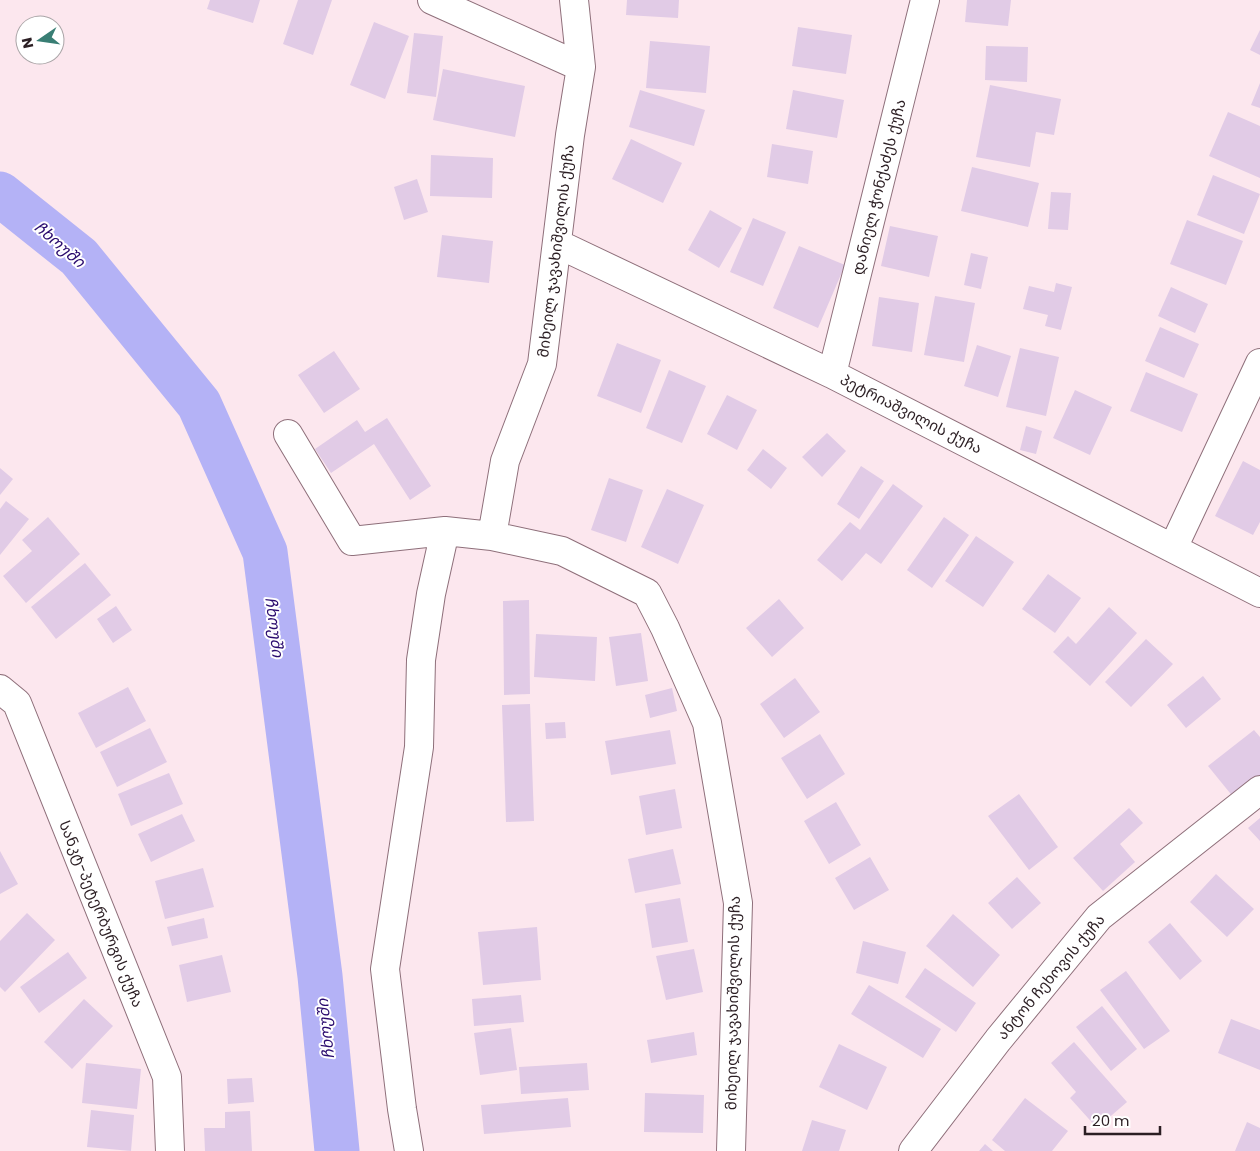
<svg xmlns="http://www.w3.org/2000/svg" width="1260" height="1151" font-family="Poppins,'Noto Sans Georgian',sans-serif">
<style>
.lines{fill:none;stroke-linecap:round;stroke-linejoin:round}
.river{stroke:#b4b2f6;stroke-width:45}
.building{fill:#e1cbe6}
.minor-casing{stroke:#8e6f7a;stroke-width:30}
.minor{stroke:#fff;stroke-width:28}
.labels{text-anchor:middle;stroke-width:4;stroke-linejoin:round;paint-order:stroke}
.street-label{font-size:15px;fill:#2b1e23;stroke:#fff}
.water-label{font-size:16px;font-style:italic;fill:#2a0b6e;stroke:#fff}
</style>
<rect width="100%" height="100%" fill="#fce7ee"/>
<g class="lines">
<path class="river" d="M0 194 79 257 199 404 265 552 320 976 337 1151"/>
</g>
<path class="building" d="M210 0H260L253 23 207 9Z
M298 0H332L313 55 283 44Z
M627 0H679L678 18 626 15Z
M967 0H1011L1008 26 965 22Z
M374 22 409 36 385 99 350 85Z
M798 27 852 35 846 74 792 66Z
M1260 30V55L1250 50Z
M414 33 443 36 436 97 407 93Z
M650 41 710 46 706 93 646 88Z
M986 46 1028 47 1027 82 985 80Z
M443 69 525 86 515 137 433 120Z
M1260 83V108L1251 105Z
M990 85 1061 99 1054 135 1036 132 1030 167 976 157Z
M640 90 705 110 694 146 629 127Z
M793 90 844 100 837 138 786 129Z
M1228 112 1260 126V178L1209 156Z
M631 139 682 163 663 203 612 179Z
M772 144 813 151 808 184 767 177Z
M431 155 493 158 492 198 430 196Z
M972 167 1039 183 1028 227 961 211Z
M1213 175 1260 194 1244 234 1197 215Z
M417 179 428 212 404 220 394 187Z
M1051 192 1071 193 1068 230 1048 229Z
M710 210 742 228 719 268 688 250Z
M753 218 786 232 763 286 730 272Z
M1187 220 1243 241 1226 285 1170 264Z
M890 226 938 236 929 277 881 266Z
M442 235 493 241 489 283 437 277Z
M799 246 845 265 818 328 773 308Z
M971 253 988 257 981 289 964 285Z
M1056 283 1072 287 1061 330 1045 326 1048 315 1023 309 1029 286 1054 292Z
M1171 287 1208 304 1195 333 1158 316Z
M935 296 975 303 964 362 924 355Z
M879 297 919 303 912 352 872 346Z
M1160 327 1199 344 1184 378 1145 361Z
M617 343 661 360 641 413 597 396Z
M977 345 1011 356 998 397 964 386Z
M1020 348 1059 357 1046 416 1006 407Z
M334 351 360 389 324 413 298 375Z
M669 370 706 386 682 443 646 428Z
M1146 372 1198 394 1182 432 1130 411Z
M1075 390 1112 407 1090 455 1053 438Z
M727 395 757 410 737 450 707 434Z
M387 418 431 486 410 500 374 444 331 473 315 449 357 420 365 432Z
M1026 426 1042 431 1036 454 1020 450Z
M827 433 846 451 822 477 802 457Z
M763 449 787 468 771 489 747 470Z
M1243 461 1260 470V522L1253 535 1215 516Z
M861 466 884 481 859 519 837 504Z
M0 468 13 479 0 495Z
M609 478 643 490 626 542 591 530Z
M893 484 923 506 881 564 866 553 842 581 817 560 850 522 860 530Z
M667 489 704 505 678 564 641 547Z
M6 501 29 519 0 555V509Z
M48 517 80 554 26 603 3 576 32 551 22 540Z
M944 517 969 535 932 588 907 570Z
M976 536 1014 562 983 607 945 581Z
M85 563 111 595 56 639 31 607Z
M1048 574 1081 598 1055 633 1022 609Z
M779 599 804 628 772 657 746 628Z
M529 600 530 694 504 695 503 601Z
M116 606 132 630 113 643 97 619Z
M1109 607 1137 633 1090 686 1053 652 1068 636 1076 644Z
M641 633 648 681 616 686 609 637Z
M536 634 597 637 595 681 534 677Z
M1146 639 1173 664 1131 707 1105 682Z
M1203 676 1221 699 1186 728 1167 705Z
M795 678 820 712 784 738 760 704Z
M128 687 146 721 96 748 78 713Z
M672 688 677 711 650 718 645 695Z
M530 704 534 821 506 822 502 705Z
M565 722 566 738 546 739 545 723Z
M150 728 167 762 117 787 100 752Z
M670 730 676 764 611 775 605 741Z
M1254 730 1260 737V778L1234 798 1208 766Z
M820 734 845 774 807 799 781 758Z
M169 773 183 804 131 826 118 794Z
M675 789 682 828 646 835 639 796Z
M1019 794 1058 847 1029 870 988 816Z
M836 802 861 845 829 864 804 821Z
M1129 808 1143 823 1120 844 1135 862 1103 891 1073 858Z
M182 814 195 841 151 862 138 834Z
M1260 818V841L1248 828Z
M673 849 681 884 635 893 628 859Z
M0 851 18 884 0 894Z
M870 857 889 890 854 910 835 878Z
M203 868 214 907 165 919 155 881Z
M1216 874 1254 909 1227 937 1190 902Z
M1017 877 1041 903 1012 929 988 903Z
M680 898 688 942 652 948 645 904Z
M27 913 55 940 5 992 0 987V941Z
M953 914 1000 955 973 987 926 946Z
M204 918 208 938 172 946 167 927Z
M1170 923 1202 961 1180 980 1148 942Z
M537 927 541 980 483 985 478 932Z
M863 941 906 952 898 984 856 973Z
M694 949 703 992 666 1000 656 956Z
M68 952 87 978 39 1013 20 987Z
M222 955 231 992 187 1002 179 965Z
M925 968 976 1003 956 1032 905 997Z
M1126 971 1170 1031 1144 1049 1100 990Z
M869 985 941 1029 923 1058 851 1014Z
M521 995 524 1022 474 1026 472 999Z
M84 999 113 1026 72 1069 44 1042Z
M1102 1006 1137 1049 1111 1071 1076 1027Z
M1231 1019 1260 1030V1070L1218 1053Z
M511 1028 517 1070 480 1075 474 1033Z
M694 1032 697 1055 651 1063 647 1040Z
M1074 1042 1127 1102 1097 1128 1070 1098 1076 1092 1051 1063Z
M839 1044 887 1067 867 1110 819 1087Z
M86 1063 141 1069 137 1109 82 1103Z
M587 1063 589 1090 521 1094 519 1067Z
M252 1078 254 1102 228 1104 227 1079Z
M645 1093 704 1095 703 1133 644 1132Z
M568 1098 571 1127 484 1134 481 1105Z
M1025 1098 1068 1131 1052 1151H1005L992 1140Z
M91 1110 134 1115 131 1151 87 1147Z
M250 1111 252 1151H205L204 1128H225V1112Z
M812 1120 846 1130 839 1151H802Z
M1247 1122 1260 1128V1151H1235Z
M985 1144 993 1151H979Z"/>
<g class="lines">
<g class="minor-casing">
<path id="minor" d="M432 0 581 67
M574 0 581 67 570 135 542 364 505 461 492 536 562 551 647 593 665 628 707 723 738 903 731 1151
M558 244 832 374 1260 593
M832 374 925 0
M288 434 352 541 445 531
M1173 548 1260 363
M0 689 17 703 167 1077 170 1151
M409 1151 402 1109 385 969 419 747 421 660 431 594 445 531 492 536
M913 1151 998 1040 1099 917 1260 790"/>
</g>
<use href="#minor" class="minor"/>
</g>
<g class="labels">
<g class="street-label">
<text transform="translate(879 187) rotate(-76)" y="5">დანიელ ჭონქაძეს ქუჩა</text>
<text transform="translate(556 251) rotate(-83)" y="5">მიხეილ ჯავახიშვილის ქუჩა</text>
<text transform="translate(911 414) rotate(27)" y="5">პეტრიაშვილის ქუჩა</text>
<text transform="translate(101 914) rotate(68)" y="5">სანკტ-პეტერბურგის ქუჩა</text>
<text transform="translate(1051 977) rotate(-50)" y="5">ანტონ ჩეხოვის ქუჩა</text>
<text transform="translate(733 1003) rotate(-89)" y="5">მიხეილ ჯავახიშვილის ქუჩა</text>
</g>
<g class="water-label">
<text transform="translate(60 244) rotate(41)" y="6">ჩხოუში</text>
<text transform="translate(275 627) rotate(83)" y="6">ჩხოუში</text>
<text transform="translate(325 1029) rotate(-96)" y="6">ჩხოუში</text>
</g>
</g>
<g transform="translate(40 40) rotate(257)"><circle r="24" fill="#ffffff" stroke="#aaa5a7"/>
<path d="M0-4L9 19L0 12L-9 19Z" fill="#397e74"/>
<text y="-8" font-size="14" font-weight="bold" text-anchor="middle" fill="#2b1e23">N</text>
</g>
<path d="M1085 1126v8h75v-8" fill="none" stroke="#2b1e23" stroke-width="2.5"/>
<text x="1092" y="1126" font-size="15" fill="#2b1e23" stroke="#ffffff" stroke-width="4" paint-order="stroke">20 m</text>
</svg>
